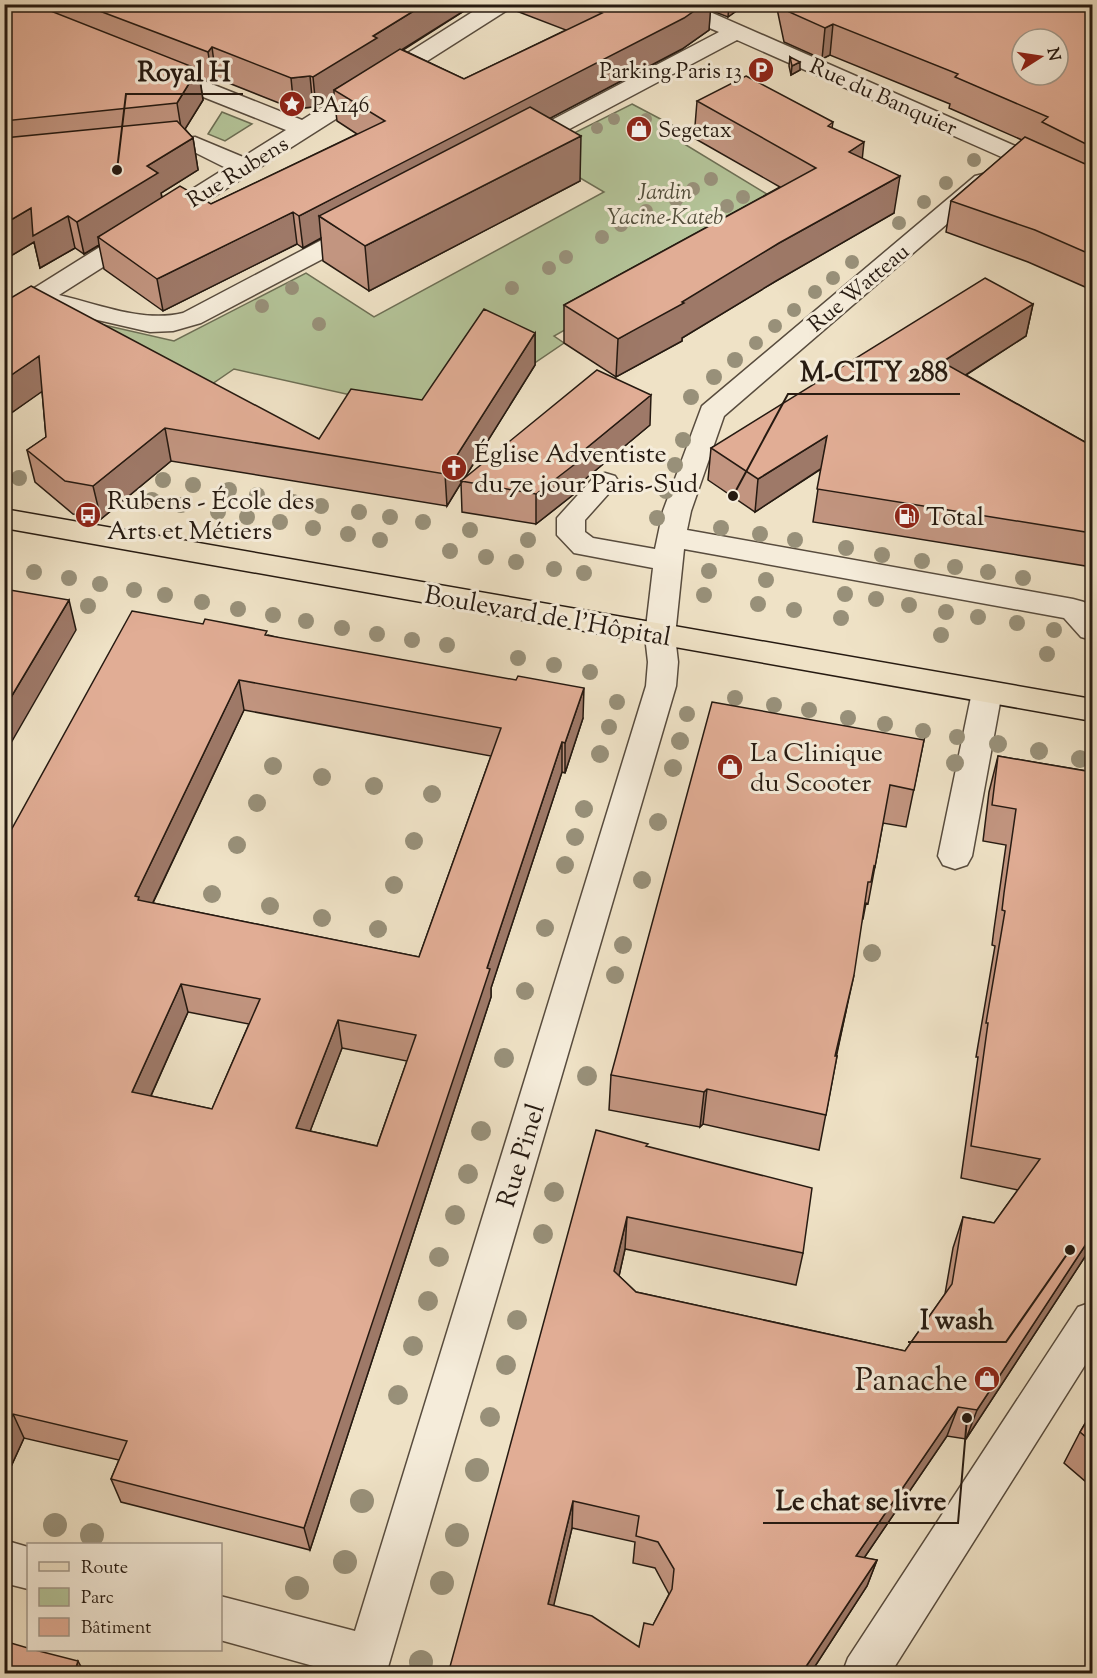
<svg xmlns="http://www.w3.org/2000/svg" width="1097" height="1678" font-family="'Sorts Mill Goudy',serif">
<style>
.green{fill:#b4c499;stroke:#6d6f55;stroke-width:1.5}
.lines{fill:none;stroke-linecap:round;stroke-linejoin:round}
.minor-casing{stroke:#584c3e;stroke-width:3}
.major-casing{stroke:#261a11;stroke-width:3}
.minor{fill:#f5ecda;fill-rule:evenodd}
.major{fill:#efe2c6;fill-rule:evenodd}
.tree{fill:#989079}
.wall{fill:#c29580;stroke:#261a11;stroke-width:1.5;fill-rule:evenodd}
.shaded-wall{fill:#9e7968;stroke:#261a11;stroke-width:1.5}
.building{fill:#e1ad95;stroke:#261a11;stroke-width:1.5;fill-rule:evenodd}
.labels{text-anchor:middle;stroke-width:6;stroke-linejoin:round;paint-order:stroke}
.far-poi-label{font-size:22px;fill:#261a11;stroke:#f5ecda;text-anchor:start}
.far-street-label{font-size:22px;fill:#261a11;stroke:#f5ecda}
.far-park-label{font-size:22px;font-style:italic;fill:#514d3a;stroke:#f5ecda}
.poi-label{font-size:26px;fill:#261a11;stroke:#f5ecda;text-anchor:start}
.street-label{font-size:26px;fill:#261a11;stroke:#f5ecda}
.near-poi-label{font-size:32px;fill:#261a11;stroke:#f5ecda;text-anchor:end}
.leader{fill:none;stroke:#261a11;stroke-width:2}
.callout-dot{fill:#261a11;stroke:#f5ecda;stroke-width:2}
.callout-label{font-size:27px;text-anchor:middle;font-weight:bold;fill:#261a11;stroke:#f5ecda;stroke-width:6;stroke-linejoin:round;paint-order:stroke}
</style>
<rect width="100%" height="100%" fill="#efe2c6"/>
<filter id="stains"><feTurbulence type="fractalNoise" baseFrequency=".00333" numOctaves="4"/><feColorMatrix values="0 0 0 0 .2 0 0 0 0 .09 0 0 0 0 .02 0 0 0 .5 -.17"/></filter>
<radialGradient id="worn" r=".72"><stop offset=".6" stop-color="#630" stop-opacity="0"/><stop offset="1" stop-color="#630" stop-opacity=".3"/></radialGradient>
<path class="green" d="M632 104 689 134 692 136 681 142 785 205 554 336 564 343 533 364 436 414 234 369 193 397 56 314 174 341 306 273 374 317 604 192 536 152Z
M222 112 252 124 225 141 208 134Z"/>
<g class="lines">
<g class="minor-casing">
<path id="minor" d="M485 4H511L509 9 59 295C98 304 143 323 183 313L354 223 363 221 372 223 375 228 372 233 201 323 173 331 150 332 41 307 13 324 4 327V307L226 168 192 151 150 154 142 152 138 147 142 142 195 137 243 157 286 130 153 77 150 72 153 67 161 65 169 67 302 120Z
M663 4H692L1022 149 1092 183V199L1084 197 1006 159 737 40 528 151 520 153 512 151 508 146 512 141 719 32 665 9Z
M983 174 991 176 995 181 991 186 724 416 691 511 687 530 1073 599 1084 602 1092 611V640L1081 637 1064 618 684 549 675 636 678 662 676 686 386 1674H342L220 1640V1596L355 1631 646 686 648 662 645 636 653 568 574 553 557 535V518L595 476 605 473 615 476 619 482 585 520V532L593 538 655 549 663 511 702 406 975 176Z
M987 681 998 684 1002 692 972 856 967 865 955 869 943 865 938 856 972 692 976 684Z
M1092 1302V1354L890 1674H842L848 1658 1078 1307Z
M4 1540 28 1547V1589L4 1583Z"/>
</g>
<g class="major-casing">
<path id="major" d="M4 509 1092 699V721L4 528Z"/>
</g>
<use href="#minor" class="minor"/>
<use href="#major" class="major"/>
</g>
<g class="tree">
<circle cx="614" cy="119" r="6"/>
<circle cx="646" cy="119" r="6"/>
<circle cx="597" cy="128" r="6"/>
<circle cx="974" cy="160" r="7"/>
<circle cx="711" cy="179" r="7"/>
<circle cx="946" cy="183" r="7"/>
<circle cx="693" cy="189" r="7"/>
<circle cx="743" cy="197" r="7"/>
<circle cx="676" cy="200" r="7"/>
<circle cx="924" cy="202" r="7"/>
<circle cx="727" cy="206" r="7"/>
<circle cx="646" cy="211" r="7"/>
<circle cx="708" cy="218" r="7"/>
<circle cx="899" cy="223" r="7"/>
<circle cx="621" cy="225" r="7"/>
<circle cx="602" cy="237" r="7"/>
<circle cx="566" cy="257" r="7"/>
<circle cx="852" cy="262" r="7"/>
<circle cx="549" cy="268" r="7"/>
<circle cx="833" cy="278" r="7"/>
<circle cx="292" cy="288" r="7"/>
<circle cx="512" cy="288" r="7"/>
<circle cx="815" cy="292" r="7"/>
<circle cx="262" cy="306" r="7"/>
<circle cx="794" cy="310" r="7"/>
<circle cx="319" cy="324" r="7"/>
<circle cx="775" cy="326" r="7"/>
<circle cx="756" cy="343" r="7"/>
<circle cx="735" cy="360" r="8"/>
<circle cx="714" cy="377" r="8"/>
<circle cx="691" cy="397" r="8"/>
<circle cx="683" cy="440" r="8"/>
<circle cx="675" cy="465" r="8"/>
<circle cx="19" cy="478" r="8"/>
<circle cx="163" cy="480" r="8"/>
<circle cx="193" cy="485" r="8"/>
<circle cx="229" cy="490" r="8"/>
<circle cx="666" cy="491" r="8"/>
<circle cx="257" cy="495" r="8"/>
<circle cx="152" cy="500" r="8"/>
<circle cx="293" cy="502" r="8"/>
<circle cx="181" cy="505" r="8"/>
<circle cx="321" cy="506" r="8"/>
<circle cx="218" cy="512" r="8"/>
<circle cx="359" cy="512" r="8"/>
<circle cx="247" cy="517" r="8"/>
<circle cx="390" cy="517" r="8"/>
<circle cx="657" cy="518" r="8"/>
<circle cx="280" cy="522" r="8"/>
<circle cx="423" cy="522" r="8"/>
<circle cx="313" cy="528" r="8"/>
<circle cx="721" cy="528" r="8"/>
<circle cx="470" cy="530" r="8"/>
<circle cx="348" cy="534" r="8"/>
<circle cx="760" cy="534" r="8"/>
<circle cx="380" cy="540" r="8"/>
<circle cx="528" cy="540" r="8"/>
<circle cx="795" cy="540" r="8"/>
<circle cx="846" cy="548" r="8"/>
<circle cx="450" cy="551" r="8"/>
<circle cx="882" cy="555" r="8"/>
<circle cx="486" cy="557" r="8"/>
<circle cx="922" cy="561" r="8"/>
<circle cx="516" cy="562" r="8"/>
<circle cx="955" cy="567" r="8"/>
<circle cx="554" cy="569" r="8"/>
<circle cx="709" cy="571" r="8"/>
<circle cx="34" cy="572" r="8"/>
<circle cx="988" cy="572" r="8"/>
<circle cx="584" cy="573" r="8"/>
<circle cx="69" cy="578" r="8"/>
<circle cx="1023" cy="578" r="8"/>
<circle cx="766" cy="580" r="8"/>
<circle cx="100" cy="584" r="8"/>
<circle cx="134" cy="590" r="8"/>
<circle cx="845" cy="594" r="8"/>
<circle cx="165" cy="595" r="8"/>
<circle cx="704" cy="595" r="8"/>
<circle cx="876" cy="599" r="8"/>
<circle cx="202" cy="602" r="8"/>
<circle cx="758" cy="604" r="8"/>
<circle cx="909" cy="605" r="8"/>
<circle cx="88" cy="606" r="8"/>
<circle cx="238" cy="609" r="8"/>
<circle cx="794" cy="610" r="8"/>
<circle cx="946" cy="612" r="8"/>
<circle cx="273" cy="615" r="8"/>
<circle cx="978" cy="617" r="8"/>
<circle cx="841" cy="618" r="8"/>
<circle cx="306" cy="621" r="8"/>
<circle cx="1017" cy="623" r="8"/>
<circle cx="342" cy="628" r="8"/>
<circle cx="1054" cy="630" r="8"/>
<circle cx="377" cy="634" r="8"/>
<circle cx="941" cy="635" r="8"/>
<circle cx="412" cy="640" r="8"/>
<circle cx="447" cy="645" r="8"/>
<circle cx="1047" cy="654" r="8"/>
<circle cx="518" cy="658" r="8"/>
<circle cx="554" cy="665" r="8"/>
<circle cx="590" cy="672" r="8"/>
<circle cx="735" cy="698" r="8"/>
<circle cx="617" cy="702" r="8"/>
<circle cx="774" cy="705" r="8"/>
<circle cx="809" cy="710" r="8"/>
<circle cx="687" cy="714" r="8"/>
<circle cx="848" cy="718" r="8"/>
<circle cx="885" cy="724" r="8"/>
<circle cx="609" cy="727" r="8"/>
<circle cx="923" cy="731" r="8"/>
<circle cx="957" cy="737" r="8"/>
<circle cx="680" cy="741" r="9"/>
<circle cx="998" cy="744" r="9"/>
<circle cx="1039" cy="751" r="9"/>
<circle cx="600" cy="754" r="9"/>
<circle cx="1080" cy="759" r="9"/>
<circle cx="955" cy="763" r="9"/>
<circle cx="273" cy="766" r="9"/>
<circle cx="673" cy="768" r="9"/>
<circle cx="322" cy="777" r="9"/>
<circle cx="374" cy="786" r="9"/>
<circle cx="432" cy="794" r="9"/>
<circle cx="257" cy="803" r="9"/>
<circle cx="584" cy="809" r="9"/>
<circle cx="658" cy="822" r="9"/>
<circle cx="575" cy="837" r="9"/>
<circle cx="414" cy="841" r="9"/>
<circle cx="237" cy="845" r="9"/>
<circle cx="565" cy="865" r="9"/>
<circle cx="642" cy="880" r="9"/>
<circle cx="394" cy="885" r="9"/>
<circle cx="212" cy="894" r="9"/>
<circle cx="270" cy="906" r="9"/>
<circle cx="322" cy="918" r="9"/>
<circle cx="545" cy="928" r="9"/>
<circle cx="378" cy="929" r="9"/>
<circle cx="623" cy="945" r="9"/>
<circle cx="872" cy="953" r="9"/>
<circle cx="615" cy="975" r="9"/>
<circle cx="525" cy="991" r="9"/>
<circle cx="504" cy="1058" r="10"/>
<circle cx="587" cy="1076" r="10"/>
<circle cx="481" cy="1131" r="10"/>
<circle cx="468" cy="1174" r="10"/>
<circle cx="554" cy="1192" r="10"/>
<circle cx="455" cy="1215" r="10"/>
<circle cx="543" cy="1234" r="10"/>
<circle cx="439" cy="1257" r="10"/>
<circle cx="428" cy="1301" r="10"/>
<circle cx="517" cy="1320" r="10"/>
<circle cx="413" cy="1346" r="10"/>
<circle cx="506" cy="1365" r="10"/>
<circle cx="398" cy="1395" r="10"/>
<circle cx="490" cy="1417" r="10"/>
<circle cx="477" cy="1470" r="12"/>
<circle cx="362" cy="1501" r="12"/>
<circle cx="55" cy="1525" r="12"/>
<circle cx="92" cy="1535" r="12"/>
<circle cx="457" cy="1535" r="12"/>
<circle cx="345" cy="1562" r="12"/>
<circle cx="442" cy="1583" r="12"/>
<circle cx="297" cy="1588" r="12"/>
<circle cx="421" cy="1662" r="12"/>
</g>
<path class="wall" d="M4 4H475L403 50 464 79 566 30 511 9V4H746L728 17 710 10 709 30 682 49 550 118 580 181 369 291 323 261 321 238 303 248 297 244 163 311 104 269 99 245 84 254 75 248 40 268 34 242 4 260ZM200 78 213 83 216 78 294 109 313 107 316 108 334 97 337 121 357 134 211 204 162 197 161 193 198 170 193 138 185 129 203 100Z
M776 4H1092V290L1028 262 946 232 951 201 1022 140 949 108 950 104 830 55 822 59 784 42Z
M790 57 800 70 791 75 789 66Z
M697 101 833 122 832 128 862 158 894 213 776 281 682 338V341L616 377 564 343V305L780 187 694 138Z
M4 302 319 439 422 400 535 333V365L464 479 650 425 578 485V491L536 524 462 512 461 483 447 506 171 461 101 519 73 514 35 482 27 450 46 437 42 391 4 418Z
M1033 304 1026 336 966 375 1092 446V567L813 522 821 469 755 512 708 480 711 448Z
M268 635 583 718 565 773 562 772 491 988V997L310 1550 121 1502 111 1479 119 1460 24 1438 8 1473 4 1472V843ZM244 710 491 756 419 957 153 903ZM188 1012 249 1024 212 1109 151 1096ZM342 1048 407 1061 377 1146 310 1131Z
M924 740 906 827 883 823 868 904 866 903 863 919H862L846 1011 836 1056H837L819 1150 703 1124 700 1127 609 1110 611 1075Z
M998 756 1092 772V1246L966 1439 947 1436 864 1558 877 1560 867 1586 810 1674H448L648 1147 803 1253 796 1285 625 1249 619 1276 636 1292 905 1351 945 1294 953 1248 963 1217 994 1223 1018 1190 961 1178 978 1057H976L995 946 992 945 994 929 1006 845 983 841 989 792ZM572 1528 635 1542 633 1563 655 1568 669 1594 653 1625 639 1647 553 1606Z
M1092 1412V1487L1064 1463 1080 1432Z"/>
<path class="shaded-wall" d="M425 4H475L379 64 334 90V97L316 108 313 77 373 36Z
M704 4H711L709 30 682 49 339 229 319 216 321 238 303 248 299 216Z
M729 4H746L728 17Z
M833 24 830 55 822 59 825 28Z
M212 47 216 78 213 83 208 52Z
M800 62V70L791 75 792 66Z
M198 69 203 100 182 134 177 103Z
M310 76 313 107 294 109 291 78Z
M581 136 580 181 369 291 365 246Z
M193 138 198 170 161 193 163 204 98 237 99 245 84 254 77 222 147 166Z
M864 142 860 180 849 152Z
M900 176 894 213 776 281 682 338V341L616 377 618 339 779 243Z
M31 208 68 216 75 248 40 268 34 242 4 260V224Z
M293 212 297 244 163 311 157 279Z
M1033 304 1026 336 936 394 942 362Z
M535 333V365L462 482 461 481V483L447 506 445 474Z
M39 356 47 388 4 418V380Z
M651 395 650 425 578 485V491L536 524V494L578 455Z
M165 428 171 461 101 519 93 486Z
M827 436 822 468 755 512 758 479Z
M69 600 76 630 4 755V709Z
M239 680 244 710 145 919 135 896Z
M584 688 583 718 565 773V743Z
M562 742V772L491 988V997L310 1550 304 1528 487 968Z
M854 975 846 1011 829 1091 835 1056Z
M181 984 188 1012 140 1120 132 1092Z
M338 1020 342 1048 301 1155 296 1128Z
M707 1089 703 1124 700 1127 704 1092Z
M627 1217 625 1249 613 1302 614 1271Z
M1092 1235V1246L966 1439 977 1410Z
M958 1407 947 1436 847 1583 856 1556Z
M13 1414 24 1438 8 1473 4 1466V1432Z
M573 1501 572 1528 548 1630V1604Z
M877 1560 867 1586 810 1674H801Z
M78 1661 85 1674H74Z"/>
<path class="building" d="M4 4H33L198 69 177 103 4 121Z
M81 4H425L373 36 377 38 313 77 310 76 291 78 212 47 208 52Z
M578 4H704L684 18 299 216 293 212 157 279 98 237 180 186 211 204 385 121 334 90 400 49 464 79 602 13Z
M785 4H1092V147L1042 122 1048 117 955 77 958 74 833 24 825 28 787 11ZM1022 39H1058V75H1022Z
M790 57 800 62 792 66Z
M746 76 833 122 828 126 864 142 849 152 900 176 779 243 682 302 684 303 618 339 564 305 816 168 697 101Z
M530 107 581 136 365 246 319 216Z
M177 121 193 138 147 166 158 173 77 222 68 216 33 236 31 208 4 224V138Z
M1025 137 1092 167V255L1035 230 951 201Z
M985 278 1033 304 942 362 1092 446V533L817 489 827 436 758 479 711 448Z
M31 286 319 439 351 389 422 400 484 309 535 333 445 474 165 428 93 486 65 481 27 450 46 437 39 356 4 380V302Z
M597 370 651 395 578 455 579 461 536 494 461 481Z
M4 589 69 600 4 709Z
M132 611 203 624 205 619 267 631 265 635 516 680 518 676 584 688 565 743 562 742 487 968 490 969 304 1528 111 1479 127 1441 13 1414 4 1432V843ZM239 680 501 728 419 957 138 900 139 897 135 896ZM181 984 260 999 212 1109 132 1092ZM338 1020 416 1035 377 1146 296 1128Z
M712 702 924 740 914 790 890 785 875 867 874 866 871 882H868L854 975 835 1056H837L826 1115 707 1089 704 1092 611 1075Z
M998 756 1092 772V1235L977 1410 958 1407 856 1556 877 1560 801 1674H448L596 1130 648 1144 646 1146 812 1188 803 1253 627 1217 614 1271 636 1292 905 1351 952 1284 963 1217 994 1223 1040 1159 971 1146 988 1023H986L1005 911 1002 910 1004 893 1016 809 992 805ZM573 1501 639 1516 636 1536 658 1542 674 1569 672 1589 653 1625 644 1623 639 1647 592 1616 548 1604Z
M1092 1412V1442L1080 1432Z
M4 1641 28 1648V1650H35L78 1661 74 1674H4Z"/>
<defs>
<g id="parking-disc" transform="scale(1.35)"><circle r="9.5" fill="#8f2418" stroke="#f5ecda"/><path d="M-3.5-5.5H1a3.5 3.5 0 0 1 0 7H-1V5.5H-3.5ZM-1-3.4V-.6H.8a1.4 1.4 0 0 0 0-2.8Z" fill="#fff"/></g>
<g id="sight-disc" transform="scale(1.35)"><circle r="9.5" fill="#8f2418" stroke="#f5ecda"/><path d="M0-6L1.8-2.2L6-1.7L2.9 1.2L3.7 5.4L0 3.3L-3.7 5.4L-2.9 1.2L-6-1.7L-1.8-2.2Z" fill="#fff"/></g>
<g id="shop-disc" transform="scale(1.35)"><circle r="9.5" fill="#8f2418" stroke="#f5ecda"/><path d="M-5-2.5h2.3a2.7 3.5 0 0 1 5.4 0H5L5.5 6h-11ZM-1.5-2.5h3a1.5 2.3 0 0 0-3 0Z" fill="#fff"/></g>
<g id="church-disc" transform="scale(1.35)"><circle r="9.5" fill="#8f2418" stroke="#f5ecda"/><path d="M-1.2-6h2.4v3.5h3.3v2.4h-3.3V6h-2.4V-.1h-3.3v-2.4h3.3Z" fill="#fff"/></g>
<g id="bus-disc" transform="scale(1.35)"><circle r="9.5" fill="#8f2418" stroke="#f5ecda"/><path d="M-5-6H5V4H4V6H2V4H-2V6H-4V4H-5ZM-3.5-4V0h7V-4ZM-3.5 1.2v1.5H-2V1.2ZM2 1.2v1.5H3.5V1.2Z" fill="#fff"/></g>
<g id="fuel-disc" transform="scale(1.35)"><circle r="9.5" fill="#8f2418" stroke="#f5ecda"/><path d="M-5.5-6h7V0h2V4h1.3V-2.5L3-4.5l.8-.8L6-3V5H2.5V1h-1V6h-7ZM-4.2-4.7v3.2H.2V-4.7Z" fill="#fff"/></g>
</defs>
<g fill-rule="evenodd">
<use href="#parking-disc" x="761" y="70"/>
<use href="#sight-disc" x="292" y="104"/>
<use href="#shop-disc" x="639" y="129"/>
<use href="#church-disc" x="454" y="468"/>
<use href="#bus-disc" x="88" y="515"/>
<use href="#fuel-disc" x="907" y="516"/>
<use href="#shop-disc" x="730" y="767"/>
<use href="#shop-disc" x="987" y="1379"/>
</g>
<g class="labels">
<g class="far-poi-label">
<text x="742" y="78" text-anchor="end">Parking Paris 13</text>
<text x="312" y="112">PA146</text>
<text x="658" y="137">Segetax</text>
</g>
<g class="far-street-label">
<text transform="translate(884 96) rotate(24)" y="8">Rue du Banquier</text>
<text transform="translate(237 171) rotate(-32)" y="8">Rue Rubens</text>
<text transform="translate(858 287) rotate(-40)" y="8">Rue Watteau</text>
</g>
<g class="far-park-label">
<text x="665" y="199">Jardin<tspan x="665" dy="25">Yacine-Kateb</tspan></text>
</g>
<g class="poi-label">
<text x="474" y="462">Église Adventiste<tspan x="474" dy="30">du 7e jour Paris-Sud</tspan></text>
<text x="107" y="509">Rubens - École des<tspan x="107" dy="30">Arts et Métiers</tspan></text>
<text x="926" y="525">Total</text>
<text x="750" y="761">La Clinique<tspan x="750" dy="30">du Scooter</tspan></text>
</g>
<g class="street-label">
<text transform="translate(548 615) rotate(10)" y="9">Boulevard de l'Hôpital</text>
<text transform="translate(520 1155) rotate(-73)" y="9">Rue Pinel</text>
</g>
<g class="near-poi-label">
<text x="968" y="1390">Panache</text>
</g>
</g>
<path class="leader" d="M117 170L126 94H243M733 496L788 394H960M1070 1250L1006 1342H908M967 1418L958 1523H763"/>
<g class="callout-dot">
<circle cx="117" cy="170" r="6"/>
<circle cx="733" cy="496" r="6"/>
<circle cx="1070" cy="1250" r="6"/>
<circle cx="967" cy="1418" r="6"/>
</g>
<g class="callout-label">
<text x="184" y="81">Royal H</text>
<text x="874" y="381">M-CITY 288</text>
<text x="957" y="1329">I wash</text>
<text x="861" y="1510">Le chat se livre</text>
</g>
<rect width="1097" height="1678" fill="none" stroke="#efe2c6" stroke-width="24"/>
<rect x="6" y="6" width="1085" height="1666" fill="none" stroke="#261a11" stroke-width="3"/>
<rect x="12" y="12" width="1073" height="1654" fill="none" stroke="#261a11" stroke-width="1.5"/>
<rect x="27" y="1543" width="195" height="108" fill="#f5ecda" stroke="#a2988a" stroke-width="1.5"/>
<rect x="39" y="1562" width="30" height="9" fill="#efe2c6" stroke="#a2988a" stroke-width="1.5"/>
<text x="81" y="1573" font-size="18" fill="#261a11">Route</text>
<rect x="39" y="1588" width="30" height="18" fill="#b4c499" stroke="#a2988a" stroke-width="1.5"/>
<text x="81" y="1603" font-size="18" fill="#261a11">Parc</text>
<rect x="39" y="1618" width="30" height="18" fill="#e1ad95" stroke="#a2988a" stroke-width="1.5"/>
<text x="81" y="1633" font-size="18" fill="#261a11">Bâtiment</text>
<g transform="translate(1040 57) rotate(78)"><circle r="28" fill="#f5ecda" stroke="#a2988a" stroke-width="1.5"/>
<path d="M0-4.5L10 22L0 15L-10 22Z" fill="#8f2418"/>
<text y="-9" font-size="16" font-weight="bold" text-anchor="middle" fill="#261a11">N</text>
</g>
<rect width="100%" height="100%" filter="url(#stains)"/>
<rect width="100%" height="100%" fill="url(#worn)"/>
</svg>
